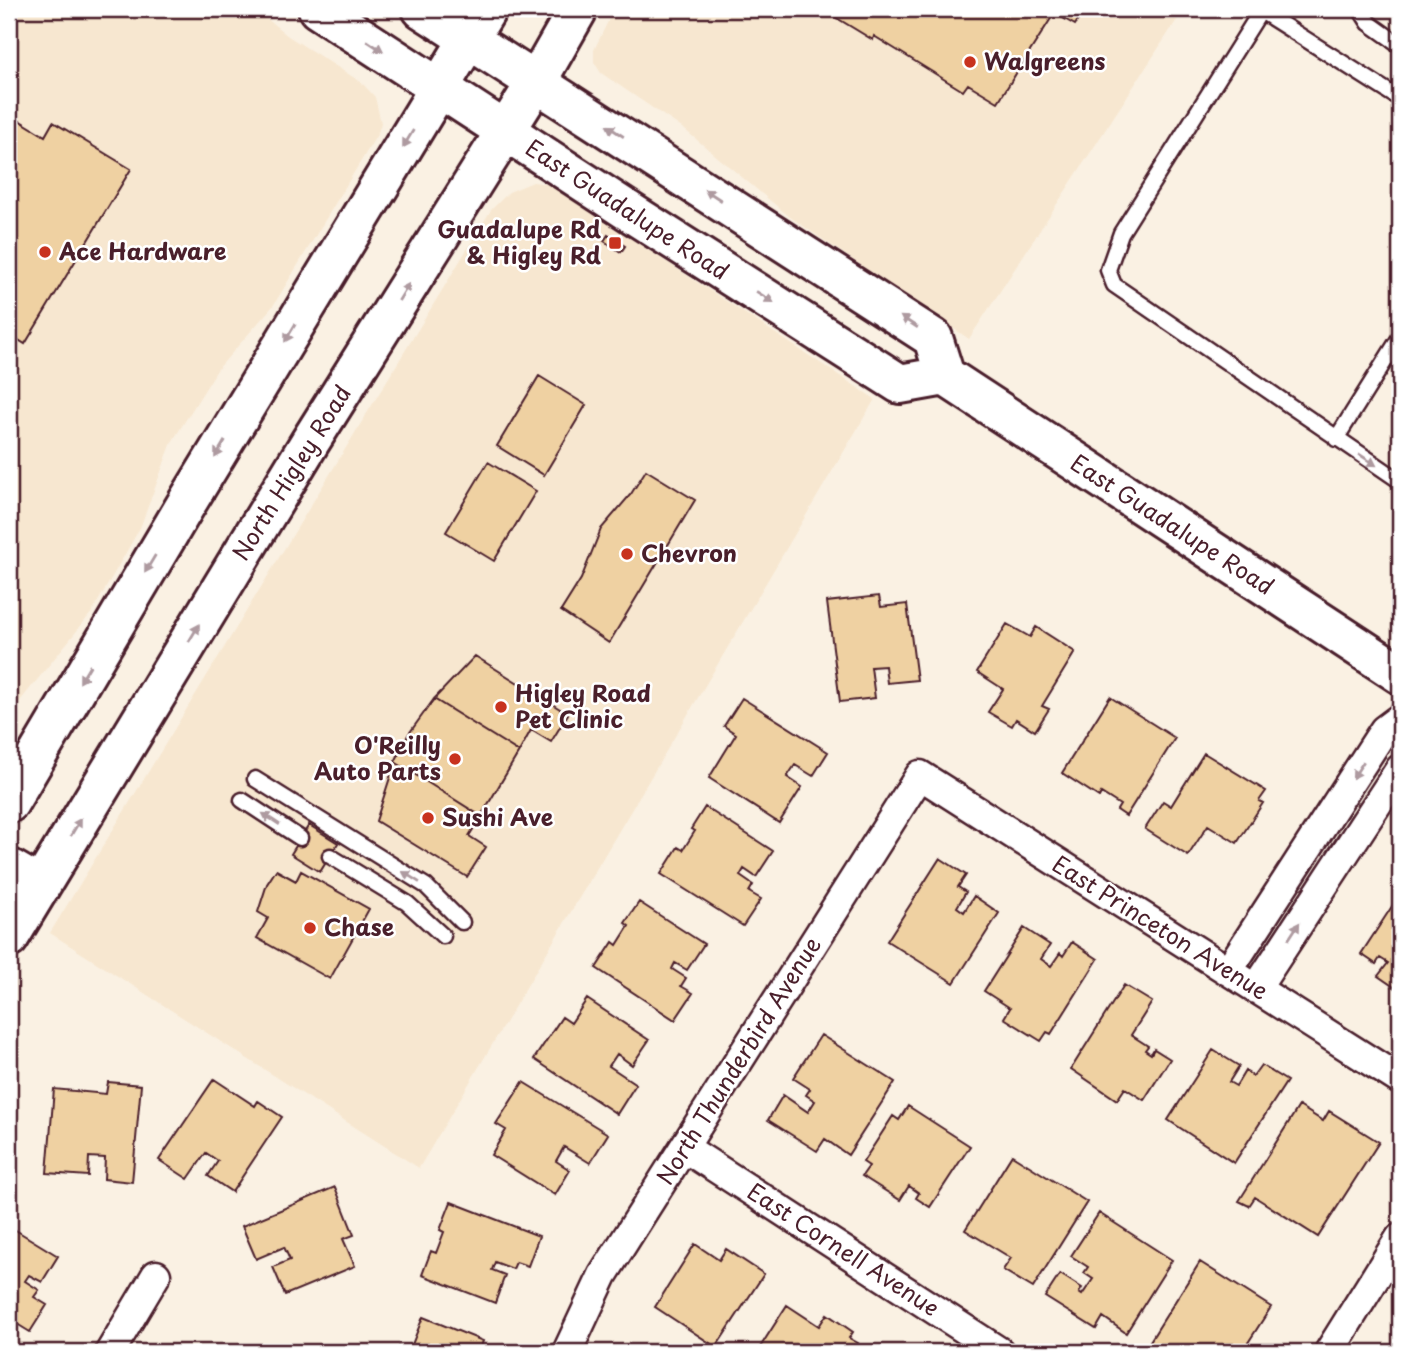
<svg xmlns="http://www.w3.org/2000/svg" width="1409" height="1361" font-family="'Playpen Sans',sans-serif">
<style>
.built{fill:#f7e7d0}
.building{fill:#efd1a2;stroke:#4a1f2b;stroke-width:2}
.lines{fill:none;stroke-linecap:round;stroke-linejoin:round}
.lane-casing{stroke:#4a1f2b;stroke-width:19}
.street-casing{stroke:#4a1f2b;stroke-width:33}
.secondary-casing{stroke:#4a1f2b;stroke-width:44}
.lane{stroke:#fff;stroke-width:14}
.street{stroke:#fff;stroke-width:28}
.secondary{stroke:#fff;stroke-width:38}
.oneway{fill:#ae9aa0}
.poi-dot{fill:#c8321e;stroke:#fff;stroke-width:2.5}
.labels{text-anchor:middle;stroke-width:5;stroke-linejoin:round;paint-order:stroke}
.poi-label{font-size:23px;font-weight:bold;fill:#4a1f2b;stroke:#fff;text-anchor:start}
.street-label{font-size:23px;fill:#4a1f2b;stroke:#fff}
</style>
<rect width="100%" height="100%" fill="#faf1e3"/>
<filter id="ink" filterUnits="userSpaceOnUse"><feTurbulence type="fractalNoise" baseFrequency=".0143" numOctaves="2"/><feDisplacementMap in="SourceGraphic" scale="14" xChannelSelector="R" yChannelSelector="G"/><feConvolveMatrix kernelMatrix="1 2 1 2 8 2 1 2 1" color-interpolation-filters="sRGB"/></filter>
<g filter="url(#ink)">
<path class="built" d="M9 9H255L288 36 361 82 375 97 381 123 378 133 273 306 217 370 172 442 140 528 92 612 16 706 9 719Z
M614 9H1184L969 339 790 217 685 130 601 73 594 62V50Z
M533 182 548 184 875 399 419 1168 50 933 491 210 509 192Z"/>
<path class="building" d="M822 9H1057L998 102 968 84 963 91 874 36 873 40Z
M1057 9H1085L1075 25 1054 13Z
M9 114 45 136 53 122 131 169 25 344 9 334Z
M608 235 625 246 621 252 604 241Z
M539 376 586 405 544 475 497 446Z
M488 462 536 491 494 561 446 532Z
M646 470 695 500 609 643 561 611 581 579 601 529 631 494Z
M879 596 881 607 907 604 917 680 887 683 885 666 871 667 875 698 840 702 827 602Z
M1007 624 1030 637 1036 627 1075 652 1042 706 1049 709 1035 731 1016 719 1012 726 988 712 1003 689 977 672Z
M475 656 568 714 551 742 531 730 519 752 434 699Z
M1110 697 1175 738 1126 816 1117 810 1120 805 1101 793 1099 797 1062 773Z
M742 698 828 752 813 776 795 765 787 777 802 787 779 823 709 778 736 734 724 726Z
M434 699 519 752 481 816 395 762 408 735Z
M1204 753 1266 791 1259 801 1263 803 1237 843 1208 825 1188 856 1145 829 1163 801 1171 806Z
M395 762 481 816 469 836 486 847 467 877 376 821Z
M705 807 773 851 756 877 744 869 740 876 753 885 749 892 761 899 743 926 661 874 678 847 683 850 695 831 691 829Z
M309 825 338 843 320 872 291 854Z
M940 858 966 875 958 887 966 892 957 907 964 912 974 896 999 913 954 983 887 941Z
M276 870 296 881 301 871 369 909 330 979 257 938 268 918 258 912 267 884Z
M1400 894V991L1378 976 1388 963 1380 958 1376 964 1361 954Z
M639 902 704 944 687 970 675 963 672 969 686 978 681 986 693 993 675 1020 596 968 613 942 617 945 629 926 625 923Z
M1024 928 1050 945 1041 959 1051 966 1060 953 1063 956 1072 942 1098 959 1051 1034 1047 1032 1041 1041 1004 1018 1010 1008 984 991Z
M1124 985 1152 1002 1131 1035 1148 1046 1145 1050 1151 1054 1154 1049 1170 1059 1144 1100 1125 1088 1117 1100 1071 1069Z
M587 999 649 1040 632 1065 617 1054 609 1066 636 1084 617 1114 534 1059 562 1017 571 1023Z
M821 1035 895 1082 848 1155 825 1139 817 1151 768 1120 783 1095 808 1112 815 1101 806 1095 810 1089 793 1078Z
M1213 1050 1239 1066 1229 1082 1236 1086 1245 1071 1253 1076 1261 1065 1287 1081 1234 1163 1168 1120Z
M214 1079 255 1106 258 1101 282 1117 232 1192 208 1176 218 1161 206 1153 188 1179 159 1160Z
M108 1082 141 1085 132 1182 104 1179 105 1158 89 1157 88 1176 47 1173 54 1089 106 1094Z
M523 1082 608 1134 590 1163 564 1147 556 1161 570 1170 555 1195 491 1155 506 1130 496 1124Z
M908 1106 970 1146 930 1207 916 1198 919 1193 909 1186 900 1200 862 1176 869 1166 863 1162 893 1116 899 1120Z
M1299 1106 1323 1121 1329 1111 1379 1142 1318 1237 1255 1197 1249 1206 1239 1201Z
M1012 1155 1087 1202 1033 1288 1003 1270 1011 1258 965 1230Z
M335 1187 354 1235 343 1239 355 1266 285 1295 273 1267 290 1260 284 1247 256 1259 242 1226Z
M451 1202 539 1236 528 1266 516 1262 513 1269 495 1262 492 1270 505 1275 495 1303 422 1275 431 1251 436 1253 444 1232 440 1230Z
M1099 1213 1172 1260 1126 1333 1103 1317 1096 1329 1045 1297 1060 1274 1082 1288 1079 1293 1082 1295 1093 1279 1084 1273 1088 1267 1071 1256Z
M9 1226 58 1256 42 1282 29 1275 25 1281 39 1290 34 1297 47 1305 30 1332 9 1319Z
M695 1244 719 1260 726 1249 764 1274 716 1347 655 1307Z
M1200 1262 1271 1307 1242 1352H1158L1147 1346Z
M787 1305 819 1326 827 1314 853 1332 849 1338 858 1343 852 1352H757Z
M423 1317 483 1341 479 1352H397L399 1347 409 1352Z"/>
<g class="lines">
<g class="lane-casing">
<path id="lane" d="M1262 9 1121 233 1108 270 1114 285 1400 481
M1360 9 1369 23 1400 45
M1261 11 1400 99
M1336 439 1400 337
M255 779 426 886 462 922
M242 800 300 838
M330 856 407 903 443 936"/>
</g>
<g class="street-casing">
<path id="street" d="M1228 971 1384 730 1400 718
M1256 989 1400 769
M685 1148 1000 1352
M110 1352 156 1275
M567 1352 603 1275 920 775 1400 1080
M1329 1352 1400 1238"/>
</g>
<g class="secondary-casing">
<path id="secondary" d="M318 9 633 214 900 384 945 376
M422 9 933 338 945 376 1400 674
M9 803 185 506 487 9
M9 868 40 886
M9 938 310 442 537 81 578 9"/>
</g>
<use href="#lane" class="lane"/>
<use href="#street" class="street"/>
<use href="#secondary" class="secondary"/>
</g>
<defs><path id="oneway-solid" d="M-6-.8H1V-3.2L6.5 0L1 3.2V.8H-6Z" transform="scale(1.75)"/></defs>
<g class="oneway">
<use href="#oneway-solid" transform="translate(375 46) rotate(33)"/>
<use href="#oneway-solid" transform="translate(615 131) rotate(-147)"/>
<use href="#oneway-solid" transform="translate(408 139) rotate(121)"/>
<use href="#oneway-solid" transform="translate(713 195) rotate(-147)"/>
<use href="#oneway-solid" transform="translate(404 292) rotate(-58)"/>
<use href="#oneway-solid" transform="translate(765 297) rotate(32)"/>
<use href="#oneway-solid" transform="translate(909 322) rotate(-147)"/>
<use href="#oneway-solid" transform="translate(290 333) rotate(121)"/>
<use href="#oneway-solid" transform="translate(220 449) rotate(121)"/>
<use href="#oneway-solid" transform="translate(1368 460) rotate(33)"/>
<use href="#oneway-solid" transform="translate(150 564) rotate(121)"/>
<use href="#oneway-solid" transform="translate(194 633) rotate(-59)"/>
<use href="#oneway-solid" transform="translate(85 674) rotate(121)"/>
<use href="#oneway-solid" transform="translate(1358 770) rotate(123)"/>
<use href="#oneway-solid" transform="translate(271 819) rotate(-147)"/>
<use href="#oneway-solid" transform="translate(76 827) rotate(-59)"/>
<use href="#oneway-solid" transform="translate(411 877) rotate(-148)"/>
<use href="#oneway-solid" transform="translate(1294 931) rotate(-57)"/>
</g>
</g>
<g class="poi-dot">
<circle cx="970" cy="62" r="7"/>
<rect x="608" y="236" width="14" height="14" rx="3.5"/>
<circle cx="45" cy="252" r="7"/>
<circle cx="627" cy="554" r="7"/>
<circle cx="501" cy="707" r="7"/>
<circle cx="455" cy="759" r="7"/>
<circle cx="428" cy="818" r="7"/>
<circle cx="310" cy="928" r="7"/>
</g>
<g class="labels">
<g class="poi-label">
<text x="984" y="70">Walgreens</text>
<text x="601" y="238" text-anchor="end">Guadalupe Rd<tspan x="601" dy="26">&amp; Higley Rd</tspan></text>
<text x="59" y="260">Ace Hardware</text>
<text x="641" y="562">Chevron</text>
<text x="515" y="702">Higley Road<tspan x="515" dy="26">Pet Clinic</tspan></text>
<text x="441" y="754" text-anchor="end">O'Reilly<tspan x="441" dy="26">Auto Parts</tspan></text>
<text x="442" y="826">Sushi Ave</text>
<text x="324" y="936">Chase</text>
</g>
<g class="street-label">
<text transform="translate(627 210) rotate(33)" y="8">East Guadalupe Road</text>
<text transform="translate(292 473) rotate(-58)" y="8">North Higley Road</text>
<text transform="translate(1172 525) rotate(33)" y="8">East Guadalupe Road</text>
<text transform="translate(1160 928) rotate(32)" y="8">East Princeton Avenue</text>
<text transform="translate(739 1061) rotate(-58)" y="8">North Thunderbird Avenue</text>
<text transform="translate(843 1250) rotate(33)" y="8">East Cornell Avenue</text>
</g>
</g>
<rect width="1409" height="1361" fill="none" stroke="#fff" stroke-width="35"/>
<rect x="18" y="18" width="1374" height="1326" fill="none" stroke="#4a1f2b" stroke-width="2.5" filter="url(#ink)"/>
</svg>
